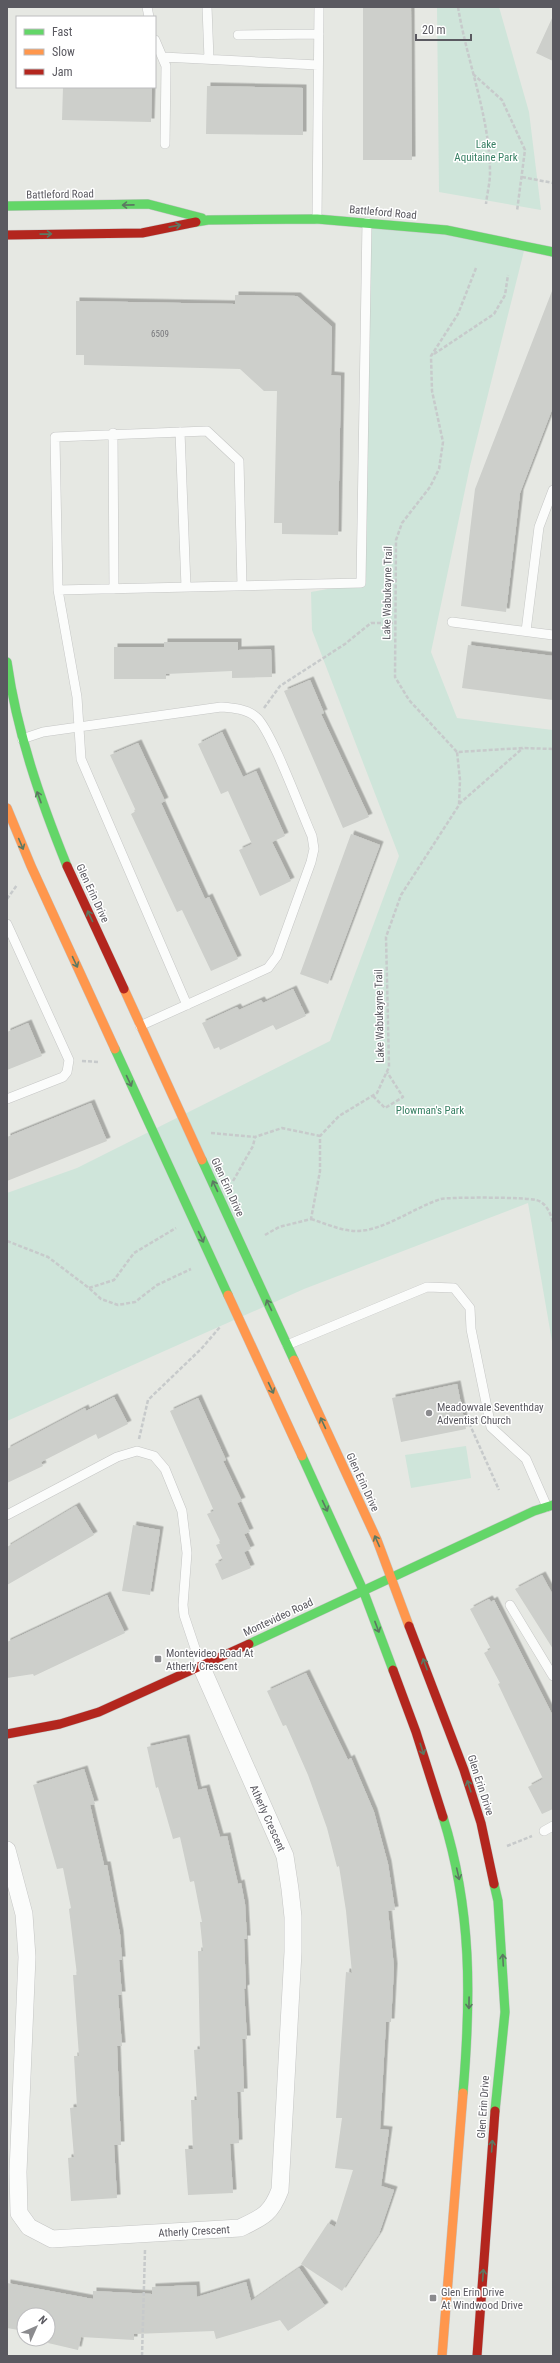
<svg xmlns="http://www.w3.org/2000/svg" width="560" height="2363" font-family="'Roboto Condensed',sans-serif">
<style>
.green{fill:#cfe5da}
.building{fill:#cdcfcb;filter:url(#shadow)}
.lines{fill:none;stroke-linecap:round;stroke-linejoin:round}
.lane-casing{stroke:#c5c6c5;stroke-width:10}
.street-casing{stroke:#c5c6c5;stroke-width:18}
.fast-casing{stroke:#c4c5c5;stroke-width:10}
.slow-casing{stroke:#c4c5c5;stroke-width:10}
.jam-casing{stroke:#c4c5c5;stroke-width:10}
.path{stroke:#c7cacb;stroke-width:2.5;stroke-dasharray:4 2;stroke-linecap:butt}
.lane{stroke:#fbfcfb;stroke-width:9}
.street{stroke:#fbfcfb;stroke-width:17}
.fast{stroke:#63d668;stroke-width:9}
.slow{stroke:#ff974d;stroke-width:9}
.jam{stroke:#b3261e;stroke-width:9}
.oneway{stroke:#5c7862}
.poi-dot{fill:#8b8b8e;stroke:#fff;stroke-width:1.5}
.labels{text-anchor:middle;stroke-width:3;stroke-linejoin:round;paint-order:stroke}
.number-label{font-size:9px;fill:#78787c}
.park-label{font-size:11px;fill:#388064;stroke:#fff}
.street-label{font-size:11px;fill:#5a5960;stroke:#fff}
.poi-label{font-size:11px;fill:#5a5960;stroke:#fff;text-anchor:start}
</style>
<defs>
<filter id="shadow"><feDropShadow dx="3.5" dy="-3.5" stdDeviation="0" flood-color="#0004"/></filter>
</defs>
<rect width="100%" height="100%" fill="#e6e8e3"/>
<path class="green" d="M437 7H499L529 112 541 210 439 192Z
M367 222 526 243 470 466 431 652 457 718 553 730V1347L528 1203 304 1289 7 1421V1193L77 1168 330 1041 399 856 312 630 311 592 361 583Z
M466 1446 471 1478 411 1488 405 1455Z"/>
<path class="building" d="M363 7H411L412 160H363Z
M553 16V61L536 53Z
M207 86 303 88V135L206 134Z
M63 87H152L151 122 62 120Z
M552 291 553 407 520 493 506 612 461 606 475 489Z
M235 295 297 296 332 327 331 375 341 376 338 535 282 534V523H274L277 391H264L240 369 84 365V355H76V301L235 304Z
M164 642H238V650L271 649 272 677 232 678V671L166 674V679H114V647H164Z
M468 645 553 656V700L462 688Z
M310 680 324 713 321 714 369 817 343 828 284 691Z
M222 732 243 777 256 771 285 836 272 842 291 881 260 896 239 850 252 844 228 791 221 794 198 744Z
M138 743 165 801 161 803 205 899 209 897 238 959 211 971 182 910 177 912 131 814 136 811 110 755Z
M351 834 380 845 328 984 300 974Z
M293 989 306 1016 276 1030 273 1025 220 1050 219 1047 214 1049 202 1023 237 1007 239 1010 261 1000 263 1003Z
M28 1023 42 1056 7 1070V1032Z
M91 1103 107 1141 7 1181V1137Z
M457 1384 466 1429 401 1442 392 1398Z
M114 1397 128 1424 98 1439 96 1434 41 1462 43 1466 7 1483V1449L85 1408 86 1411Z
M198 1398 226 1460 223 1461 242 1501 237 1503 250 1532 244 1534 251 1549 244 1552 251 1568 222 1580 215 1564 223 1560 216 1545 221 1543 207 1514 214 1511 170 1411Z
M76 1506 94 1535 7 1585V1547Z
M133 1525 160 1530 150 1595 122 1591Z
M542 1575 553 1595V1649L515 1589Z
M107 1595 125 1633 34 1676 33 1674 7 1678V1642Z
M489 1599 491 1602 494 1600 553 1716V1809L542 1814 528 1787 543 1779 498 1684 500 1683 484 1653 491 1649 470 1609Z
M306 1673 348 1760 351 1758 374 1812 388 1864 395 1910 388 1911 394 1967 391 2022H386L380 2129 389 2130 381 2186 394 2190 379 2234 342 2291 301 2264 328 2223 335 2227 353 2170 335 2168 342 2118H336L346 1972 352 1973 346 1911 339 1866 337 1867 327 1828 308 1775 286 1725 283 1726 267 1691Z
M186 1738 198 1790 206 1788 220 1837 227 1836 238 1884 241 1883 245 1904 247 1939H244L246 1988 244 1989 247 2039H242L244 2092H237L239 2143 230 2144 233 2193 188 2195 185 2149H193L191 2100H197L194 2050 200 2049 198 1951H203L200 1922H202L194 1881 190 1882 180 1837 173 1839 158 1787 156 1788 147 1747Z
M84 1769 95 1804 90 1805 104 1865H107L120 1934 122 1960H119L122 1995H118L122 2046H117L121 2145H114L117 2198 71 2201 68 2158 74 2157 70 2108 77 2107 74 2056H79L73 1975H77L69 1909 71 1908 63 1868 57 1869 33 1785Z
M299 2268 325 2306 288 2331 280 2320 216 2339 214 2331 134 2334V2340L81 2337 78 2350 48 2343 50 2336H48V2315H24V2331L7 2328V2283L93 2299V2291L152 2294V2287L196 2285 197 2297 246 2282 251 2301Z"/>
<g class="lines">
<g class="lane-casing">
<path id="lane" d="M147 7 149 17
M207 7 209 59
M238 35 319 34
M155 40 166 66 165 144
M163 57 318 65
M317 219 319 7
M180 432 186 587
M113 433 114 589
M58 590 55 437 207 431 239 461 242 586
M452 622 553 635
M526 631 539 527 553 490
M22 739 43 732 221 707C233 708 247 709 256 717 271 729 302 814 312 836L314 849 311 862 277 956 268 968 140 1026
M7 924 69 1060 67 1072 63 1077 7 1099
M187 1005 81 759 77 697 58 590 361 583 367 222
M287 1345 427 1287 454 1288 470 1308 471 1329 491 1427 526 1459 547 1507
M7 1515 117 1457 137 1451 154 1456 165 1469 182 1511 187 1553 183 1605 184 1615 201 1666
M510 1605 553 1676
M544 1831 553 1826"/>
</g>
<g class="street-casing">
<path id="street" d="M7 1850 24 1914 27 1957 18 2172 19 2213 29 2227 52 2239 240 2228C263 2217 271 2214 280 2190L293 1952V1917L290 1889 285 1856 201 1666"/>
</g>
<g class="fast-casing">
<path id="fast" d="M7 206 148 204 202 218
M196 222 208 220 317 219 446 230 553 252
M7 662C17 733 40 799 67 866
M115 1049 228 1295
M202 1160 294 1360
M302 1456 363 1590 393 1670
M249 1644 534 1511 553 1505
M443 1817C472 1910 471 1997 463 2093
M494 1884 498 1901 505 2012 495 2111"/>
</g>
<g class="slow-casing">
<path id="slow" d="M7 808 31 866 115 1049
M124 989 202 1160
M228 1295 302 1456
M294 1360 377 1540 409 1626
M442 2356 463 2093"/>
</g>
<g class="jam-casing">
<path id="jam" d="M7 235 142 233 196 222
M67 866 124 989
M409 1626 464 1770 481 1823 494 1884
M393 1670 416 1732 443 1817
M7 1734 60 1724 99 1712 249 1644
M477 2356 495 2111"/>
</g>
<path class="path" d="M458 7C467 62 490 117 490 173 490 183 487 194 486 204
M473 74 502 100 525 150 517 211
M522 177 553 183
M476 268 458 314 431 356 432 391 443 442 439 469 430 487 402 523 396 540 395 677 409 700 457 752 523 748 553 749
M434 354 494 314 505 295 508 275
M264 708 280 686 345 644 371 623H394
M459 804 523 748
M7 899 17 885
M82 1061 99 1062
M373 1096 385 1108 403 1097 387 1072
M211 1133 255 1137 282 1128 320 1136
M233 1181 253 1146 255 1137
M311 1219C330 1225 347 1234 367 1230 394 1224 416 1207 441 1199 449 1197 526 1197 536 1200 546 1202 551 1214 553 1223
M265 1235 279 1227 311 1219 320 1171V1136L339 1116 377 1093 389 1067 386 937 401 895 459 805 460 780 457 752
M7 1241 48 1257 89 1288 101 1299 118 1305 135 1302 157 1285 191 1269
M89 1288 114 1280 134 1253 176 1228
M476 1420 470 1425 499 1490
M139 1439 148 1400 202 1348 220 1327
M507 1846 532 1836
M142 2356 145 2250"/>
<use href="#lane" class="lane"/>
<use href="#street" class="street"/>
<use href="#fast" class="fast"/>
<use href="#slow" class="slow"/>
<use href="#jam" class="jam"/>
</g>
<defs><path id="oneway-shaft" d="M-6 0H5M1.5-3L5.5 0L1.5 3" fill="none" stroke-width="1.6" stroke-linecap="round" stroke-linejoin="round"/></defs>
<g class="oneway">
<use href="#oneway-shaft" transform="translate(128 205) rotate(179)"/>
<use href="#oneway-shaft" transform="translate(175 226) rotate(-11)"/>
<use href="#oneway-shaft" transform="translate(46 234) rotate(-1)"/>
<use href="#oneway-shaft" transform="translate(39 797) rotate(-110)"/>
<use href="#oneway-shaft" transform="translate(21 844) rotate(67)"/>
<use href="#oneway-shaft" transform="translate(90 916) rotate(-115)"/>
<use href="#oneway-shaft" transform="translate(75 962) rotate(65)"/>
<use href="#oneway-shaft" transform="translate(129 1081) rotate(65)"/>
<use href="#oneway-shaft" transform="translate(215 1186) rotate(-115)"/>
<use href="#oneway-shaft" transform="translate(201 1237) rotate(65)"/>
<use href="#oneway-shaft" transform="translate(269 1305) rotate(-115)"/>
<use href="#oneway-shaft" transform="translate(271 1388) rotate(65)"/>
<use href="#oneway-shaft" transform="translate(323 1423) rotate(-115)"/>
<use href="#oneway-shaft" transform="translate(325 1506) rotate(65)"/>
<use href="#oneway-shaft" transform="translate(377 1541) rotate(-114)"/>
<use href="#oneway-shaft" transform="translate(377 1627) rotate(69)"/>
<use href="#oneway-shaft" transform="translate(425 1664) rotate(-110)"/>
<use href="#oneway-shaft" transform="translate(422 1749) rotate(72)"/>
<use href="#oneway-shaft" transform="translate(469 1786) rotate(-108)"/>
<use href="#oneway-shaft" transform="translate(458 1874) rotate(77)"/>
<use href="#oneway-shaft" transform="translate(503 1960) rotate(-93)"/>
<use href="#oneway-shaft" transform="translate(469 2003) rotate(91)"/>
<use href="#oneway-shaft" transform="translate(492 2146) rotate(-86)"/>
<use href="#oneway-shaft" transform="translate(483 2275) rotate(-86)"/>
</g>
<g class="poi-dot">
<circle cx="429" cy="1413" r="4"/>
<rect x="154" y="1655" width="8" height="8" rx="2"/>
<rect x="429" y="2294" width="8" height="8" rx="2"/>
</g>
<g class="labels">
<g class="number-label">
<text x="160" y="337">6509</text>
</g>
<g class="park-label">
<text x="486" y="148">Lake<tspan x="486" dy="13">Aquitaine Park</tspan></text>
<text x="430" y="1114">Plowman's Park</text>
</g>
<g class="street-label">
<text transform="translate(60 194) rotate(-1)" y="4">Battleford Road</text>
<text transform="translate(383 212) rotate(5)" y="4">Battleford Road</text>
<text transform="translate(387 593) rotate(-89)" y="4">Lake Wabukayne Trail</text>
<text transform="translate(93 893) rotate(65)" y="4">Glen Erin Drive</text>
<text transform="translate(379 1016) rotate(-91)" y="4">Lake Wabukayne Trail</text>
<text transform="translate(228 1187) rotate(65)" y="4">Glen Erin Drive</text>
<text transform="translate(363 1482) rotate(65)" y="4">Glen Erin Drive</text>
<text transform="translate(278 1617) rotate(-25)" y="4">Montevideo Road</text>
<text transform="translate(481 1785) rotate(72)" y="4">Glen Erin Drive</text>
<text transform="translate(268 1818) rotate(66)" y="4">Atherly Crescent</text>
<text transform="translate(483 2107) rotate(-86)" y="4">Glen Erin Drive</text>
<text transform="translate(194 2231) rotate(-3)" y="4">Atherly Crescent</text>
</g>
<g class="poi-label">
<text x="437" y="1411">Meadowvale Seventhday<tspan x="437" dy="13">Adventist Church</tspan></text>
<text x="166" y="1657">Montevideo Road At<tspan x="166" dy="13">Atherly Crescent</tspan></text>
<text x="441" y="2296">Glen Erin Drive<tspan x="441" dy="13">At Windwood Drive</tspan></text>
</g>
</g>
<rect width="560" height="2363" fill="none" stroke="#5a5960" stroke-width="16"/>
<rect x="16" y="16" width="140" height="72" fill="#ffffff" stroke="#bdbdbf"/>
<rect x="24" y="29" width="20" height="6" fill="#63d668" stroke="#bdbdbf"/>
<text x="52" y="36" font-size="12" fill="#5a5960">Fast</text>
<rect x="24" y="49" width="20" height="6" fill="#ff974d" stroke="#bdbdbf"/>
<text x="52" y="56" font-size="12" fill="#5a5960">Slow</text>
<rect x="24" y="69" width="20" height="6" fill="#b3261e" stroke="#bdbdbf"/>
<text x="52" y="76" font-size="12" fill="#5a5960">Jam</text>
<g transform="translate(36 2327) rotate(45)"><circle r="19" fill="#ffffff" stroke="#bdbdbf"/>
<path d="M0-3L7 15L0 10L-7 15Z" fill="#8b8b8e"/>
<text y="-6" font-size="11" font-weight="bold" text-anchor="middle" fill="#5a5960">N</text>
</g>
<path d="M416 34v6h55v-6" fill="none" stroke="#5a5960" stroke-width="2"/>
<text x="422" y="34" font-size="12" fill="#5a5960" stroke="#ffffff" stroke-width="3" paint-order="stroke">20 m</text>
</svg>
